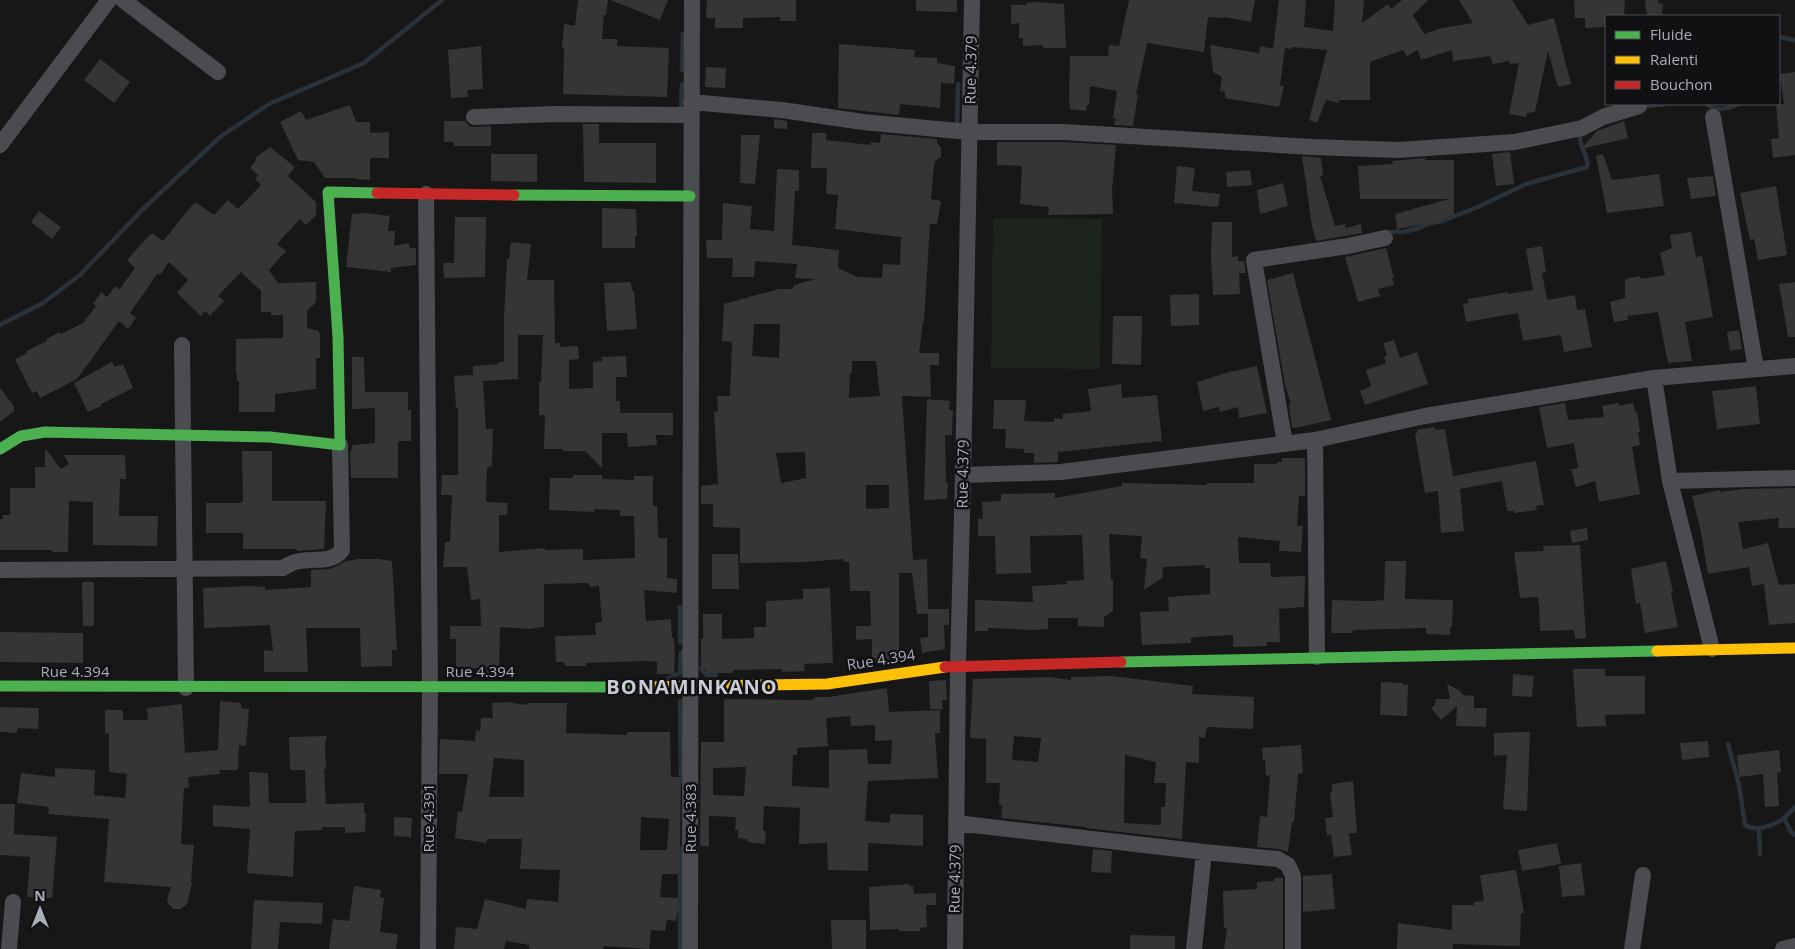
<svg xmlns="http://www.w3.org/2000/svg" width="1795" height="949" font-family="'Open Sans',sans-serif">
<style>
.green{fill:#1d241e}
.lines{fill:none;stroke-linecap:round;stroke-linejoin:round}
.stream{stroke:#2a3239;stroke-width:4.5}
.building{fill:#353536;fill-rule:evenodd}
.street{stroke:#4b4c50;stroke-width:16}
.fast{stroke:#4caf50;stroke-width:11}
.slow{stroke:#ffc107;stroke-width:11}
.jam{stroke:#c62828;stroke-width:11}
.labels{text-anchor:middle;stroke-width:5;stroke-linejoin:round;paint-order:stroke}
.street-label{font-size:15px;fill:#a8adb8;stroke:#111113}
.district-label{font-size:20px;font-weight:bold;letter-spacing:1px;fill:#c9ccd4;stroke:#111113}
</style>
<rect width="100%" height="100%" fill="#171717"/>
<path class="green" d="M993 218 1102 219 1100 369 991 368Z"/>
<g class="lines">
<path class="stream" d="M1779 37 1795 40
M682 70 683 34
M1707 104C1715 112 1728 109 1738 104
M681 107 682 84
M1641 107 1665 104
M957 125 958 84
M1386 232H1403L1419 228 1427 224 1442 221 1478 207 1526 184 1587 167C1590 155 1575 145 1582 132
M0 325 43 303 80 275 142 210 220 137 269 104 364 63 442 0
M680 642V607
M701 669 707 675H716
M669 678 680 673 681 652
M680 701 681 781
M1728 744 1739 785 1745 825C1756 832 1773 826 1783 819 1787 816 1791 811 1795 807
M1784 818 1791 832 1795 835
M1759 829 1760 854
M680 848V949"/>
</g>
<path class="building" d="M578 0H608L606 15H604L602 39H617V46L669 48 667 97 563 94 564 48H562L564 24 575 26Z
M611 0H668L660 20Z
M707 0H796V21H780V17L743 18V28H715V18H706Z
M916 0H957V12L916 11Z
M1129 0H1255L1251 22 1224 17V18L1208 17 1204 52 1147 43 1136 95H1138L1133 126 1114 125 1116 119 1113 118 1117 91 1090 86 1089 105H1087L1086 111 1070 109V104L1069 103 1070 56H1108L1109 45 1119 46Z
M1279 0H1306L1304 27 1333 31 1335 0H1364L1362 23 1388 4 1391 9 1402 0H1428L1413 15 1424 34 1442 28 1473 23 1459 0H1512L1528 25 1554 18 1571 84 1558 87 1548 51 1535 112 1527 113 1526 117 1509 114 1519 63 1510 64V61L1493 64 1490 56 1453 61 1452 50 1421 60 1418 50 1407 56 1403 50 1370 62V100H1339V103L1326 100 1317 123 1309 120 1327 50 1292 47V49L1285 48 1280 86H1284L1279 107 1225 98V92L1220 91 1222 77 1213 72 1210 45 1259 53 1260 46 1273 49Z
M1574 0H1625L1624 16H1606V27L1585 28V18H1575Z
M1645 0H1658V3L1663 4 1662 16H1647Z
M1037 2 1064 4 1066 48H1043V45L1023 46V38H1019V23L1011 24V5H1026V3Z
M839 44 915 50 914 57 937 58V63L955 66 954 84 941 83 940 108 900 104 899 115 838 108Z
M481 46 483 89 467 90 468 97 451 98 448 50Z
M100 59 130 82 114 103 84 80Z
M706 67 726 68 725 88 705 87Z
M1795 72V155L1773 158 1771 139 1779 138 1776 104H1784L1780 74Z
M350 105 356 122H370V133L389 132V158H370V180L356 179V178H325L314 162 298 160 280 122 301 111 306 120Z
M774 119 787 121V129L774 128Z
M444 121H465L469 126 474 127 491 126V146H454V142H444Z
M1624 121 1628 138 1581 149 1597 131Z
M583 124H599V143H656V183L584 182Z
M812 133H826V140L871 145V142L880 143 881 134 937 139V143L941 148V157L935 161 933 175 931 199 941 201 937 224H930L924 321H923L919 353H939V365H930L931 397 902 396 913 560 927 559 928 609H949V625H944L945 649 922 653 920 638 928 637V614H917L912 573H899V652H889L890 660 875 662V658H872V639L856 640V626H871L870 591H850L849 562 843 561V559L805 562 740 563V528L713 527V504H701V486L718 484 714 412 718 411 717 396H730L732 342 722 341 724 304 779 289H793L794 285 816 279 795 278 797 264 755 261 754 277H732L733 258H707L706 240H722L723 203 752 206 750 229 774 231 777 169 799 170V191H795L792 245 839 250 838 268 857 277 882 278 883 264 900 265 901 237 835 229 838 195 826 194 827 168H811ZM754 324H780L779 358 752 356ZM852 361H876L880 396 849 398 850 373H852ZM805 452 806 478 781 483 776 453ZM866 485H889V508L866 509Z
M741 135H760L755 184 740 183Z
M997 142H1063L1116 145 1112 190 1113 214 1048 215 1049 207 1020 204 1022 166 997 165Z
M270 147 295 167 288 176 316 202V215L306 225 300 219 277 244 286 251 269 270 278 283 316 282V302L307 311V328L319 331 320 336V358H316V389L275 394V412H239V381H237V374H236V339L283 338V315H271V312H261V291L241 272 218 296 224 301 210 316 205 311 201 316 177 293 188 280 169 262 160 275 158 273 130 313 136 318 128 329 119 321 77 379 40 398 37 391 32 393 15 359 27 353 26 351 47 341 46 339 60 332 61 334 83 323 96 306 93 304 101 292 107 297 115 286 119 290 135 268 127 260 143 242 152 233 163 241 195 202 214 215 228 200 238 209 261 185 255 179 258 175 250 168 256 160 255 158Z
M1510 152 1514 184 1496 186 1492 154Z
M491 154H537V182L491 181Z
M1603 154 1612 180 1659 174 1664 206 1607 213 1596 156Z
M1302 156 1321 158 1323 176H1320L1335 226 1345 224 1346 228 1361 224 1362 233 1316 241 1312 226Z
M1425 158V160H1454V215L1436 222 1397 229 1395 214 1449 199H1360L1358 166 1393 164 1392 161Z
M1177 166 1195 168 1192 191 1220 194 1218 207 1174 203Z
M1250 170 1252 185 1227 187 1226 172Z
M1713 176 1716 196 1691 199 1687 178Z
M1283 183 1288 206 1260 214 1257 190Z
M1776 186 1787 255 1758 260 1754 239 1750 240 1740 193Z
M602 208 636 209 637 236H635V248H602Z
M39 211 61 227 52 239 31 222Z
M364 213 390 216 388 231H395L394 246 408 243 410 248H416V265L391 268V272L346 267 352 214Z
M455 217H486L485 277 444 278 443 263H454Z
M1212 222H1232V257L1238 256V261H1244L1246 273H1239L1240 294 1213 295 1211 256Z
M1691 232 1696 257 1702 256 1713 317 1685 322 1692 361 1668 363 1658 312 1627 316 1628 320 1614 322 1610 302 1625 298V279L1640 276 1641 279 1665 275 1660 253 1672 248 1670 235Z
M511 242 531 244 527 280H554L555 343H560V347L578 346 579 359 569 360V389L593 388V362L602 361V357L626 356 627 377H616V401H620V413H673V435H656L657 445 628 447 627 433H602V468L585 451H563V449H544L545 415H539V382H541L543 335H518V379L483 381 486 429H493L492 466 487 468 486 502 508 503 507 515H499V552L545 548V550L583 549V560L635 558 634 516H620V510L594 509V512L549 510 550 478H573V475H602V479L634 480V476H653V506H657L658 538H667V578L677 579V593L644 590 646 621 671 619 672 638H674L675 656 674 674H657V662L647 661 586 663V666H565L564 662H556L555 636 596 635 595 623 602 622 599 586 590 587 589 583 544 584V627L528 629 500 627 499 674H487V668H460L456 666V639H450V626H481L480 599 471 600 467 567H443L445 542H450L452 495H441L442 475H458V408H456L454 376 473 375V366L498 364V362H504V316L507 259H509Z
M1542 246 1546 272 1542 273 1547 300 1575 295 1577 310 1585 309 1592 347 1564 352 1561 335 1523 341 1518 313 1466 322 1463 304 1468 303V299L1508 292V294L1533 290 1526 249Z
M1386 248 1394 278H1392L1394 285 1378 289 1380 296 1358 302 1345 257Z
M1293 273 1331 420 1295 428 1292 427 1289 405 1291 404 1285 385 1267 280Z
M631 282 632 291H634L637 329 607 331 604 283Z
M1795 282V337H1788L1779 284Z
M1199 294V325L1171 326 1170 295Z
M1113 316H1142L1141 365 1112 364Z
M1739 330 1742 349 1730 351 1727 332Z
M1394 340 1400 358 1417 352 1428 384 1365 405 1360 391 1371 386 1366 370 1386 363 1384 357 1387 356 1383 343Z
M352 357H364L365 392H408V410H411V441H398V478H351L350 453 353 445 375 443V408L352 409Z
M112 362 115 367 123 364 133 388 101 404V406L88 412 74 383Z
M1257 366 1267 413 1239 418 1238 407 1220 412 1219 407 1203 411 1197 382 1229 372Z
M1121 384 1122 398 1157 395 1162 441 1058 452V462L1034 463V453H1024V449L1005 448 1006 429H993L994 400H1026L1024 421 1054 422V418L1063 419V414L1091 411 1088 389Z
M1756 386 1760 424 1717 429 1712 391Z
M0 388 14 406V411L0 422Z
M927 399 950 401 949 410H953L952 435H945L946 483H948L947 499 924 500Z
M1565 403 1568 420 1604 417 1602 406 1619 403V406L1633 403 1635 412 1637 411 1640 432H1638L1640 445 1632 447 1640 494 1599 502 1595 481 1576 487 1571 469 1578 468 1574 443 1547 448 1539 407Z
M1435 427V430L1445 429 1453 476 1536 461 1544 505 1536 506 1537 510 1514 513V511H1507L1502 481 1460 489 1464 531 1441 533 1438 491 1425 493 1415 434 1417 433V430Z
M45 448 61 469 69 464 64 455H125L126 479H120L119 516H158L157 546 93 545V502L69 501 68 552H52V550H0V519H3V515H10V488H35V467H45Z
M242 451H272V501H326L324 549 297 551V549H243V533H206V503H241L243 501Z
M1282 458H1305V496H1299L1297 526H1303L1301 552 1279 551 1280 541 1238 537 1239 563H1270L1271 577 1305 576 1304 607 1279 609 1280 642H1267V646L1233 647V635L1197 637 1191 638V643L1142 645 1140 612 1169 611 1168 597 1210 594V568H1205V565L1163 567 1162 578 1144 590 1147 559 1140 558 1142 536 1109 534 1111 580H1113V611L1104 617V627L1078 626V618H1048V629L1034 630 988 628V631H975V600L1033 602 1032 586 1067 584V581L1084 580 1082 535 1030 536 1031 573 996 574 995 536H978V519H983L982 502 1001 501V494L1055 493V498L1122 486V483L1207 485V483H1254V464H1277V462H1282Z
M1795 488V528H1778L1779 518 1738 522 1743 549 1768 543 1779 585 1795 584V623L1769 625 1764 584 1752 586 1749 567 1708 574 1701 532 1692 496 1720 490V492L1743 489Z
M1587 528 1588 540 1572 543 1570 531Z
M1580 545 1586 638 1575 639 1574 630 1540 631 1539 602H1538V597L1520 598 1514 552 1544 551 1543 546Z
M712 554H738L739 589H712Z
M355 559H379L392 561 397 650H392V666L361 667 360 628H306L308 672H264V650L273 651 270 625 204 628 203 588 249 586 265 587V590L311 587V570L329 569 337 566 346 561 355 560Z
M1385 561H1406L1405 599 1453 600 1452 627H1450V635L1426 634V628L1353 630 1352 633H1331L1332 600 1369 601 1384 600Z
M1666 561 1673 592 1671 593 1678 627 1645 633 1640 603 1636 604 1631 569Z
M82 582H94V626H83Z
M830 588 833 663 804 664 805 671 782 672V669L733 670V673H706V669H701V639H703V614H722V639L754 638V627H766V601L803 599V589Z
M0 632 83 633V663L0 662Z
M1573 669H1605V676H1645V714L1605 715 1606 726 1577 727Z
M1513 674 1534 676 1532 697 1512 696Z
M1112 676 1193 686 1192 694 1254 697 1253 729 1207 727 1205 738 1199 737V763L1186 762 1182 839 1086 828V827L1001 818 1002 805H999L1000 783H986V739L970 738 973 679 1050 677 1071 680V677ZM1014 736 1041 738 1038 762 1012 760ZM1125 755 1156 762 1154 783H1166L1165 807H1161V825L1124 823Z
M946 680 947 700H942L943 709H930L929 681Z
M1381 682 1403 683V685H1408L1407 716 1380 715Z
M1447 684 1459 690 1463 695 1474 696V708H1487L1486 727 1456 726 1457 706 1441 720 1431 708 1435 705 1436 699H1450Z
M887 688 889 712 940 710V733H935L938 778 868 781 865 821 890 823V814L923 815V846L868 843V871L828 870 827 843 799 844 800 808 764 806 763 831H766L765 844 752 843 747 841V839L738 838V830H735L736 817 709 816V846H700L701 742H724V699L812 700 816 697H829ZM850 716 851 726 875 725V741L892 740 891 764H868L867 749 829 750V788L792 786 793 755H797V748L828 746 826 718ZM746 767 744 796 713 795V768Z
M220 701 241 703V708L249 709 246 746 239 745 238 770H219L220 774 188 777 189 788H184L181 844 194 845 191 882 192 883 187 904 181 909H173L168 903 167 899 171 887 104 882 109 819 48 814 49 807 17 803 21 773 55 777V768L95 770 94 795 125 798 127 774 109 772V733L105 734V710H121L123 712V720H148L147 708 182 704 185 753 218 750Z
M506 702 527 705V703H567L566 733 627 735V732H670L671 777H681L680 847H679V874H662L660 897 678 898V908L676 921 667 920 665 931 651 930 649 949 604 946 603 949H529V945L506 941 504 949H454L456 927 477 929 485 899 526 909 527 899 558 902 560 870 520 869 522 839H487L486 843 455 838 458 811 462 812 468 774H439L440 739 475 741 476 730 480 731 481 718H493L492 703ZM494 758 524 760V797H489ZM641 817 669 819 667 850H640Z
M0 707 39 708 38 729 18 728 16 733 0 732Z
M1530 732 1527 811 1503 809 1507 755 1494 756V733Z
M327 736 325 744 326 769H324L326 804 364 803V813H366L365 832 345 833V827H322V830L295 831 293 877 247 873 250 829 213 826V805L250 807 249 772 268 773 269 803H306L305 770H290L289 737Z
M1708 741 1709 757 1682 760 1680 743Z
M1301 745 1303 773 1298 774 1294 822H1292L1288 852 1279 849 1257 847 1260 816 1267 817 1270 775 1266 776 1265 760H1263L1262 748Z
M1779 750 1781 772H1777L1779 806 1765 807 1763 774 1739 777 1737 755Z
M1353 781 1357 833H1349L1352 855 1334 857 1331 835H1327L1325 818 1333 817 1330 792 1332 791V784Z
M0 804H15L14 834 57 837 52 898 27 897 30 857 0 855Z
M394 817 412 818 411 837 394 836Z
M1557 843 1561 864 1522 871 1518 850Z
M1093 849 1112 851 1111 873 1091 872Z
M1581 863 1585 895 1562 897 1559 866Z
M1516 870 1524 913H1521L1520 946 1453 944V949H1397L1398 923 1452 930V905H1474L1473 902 1484 901 1480 875Z
M1332 874 1335 909 1303 912V876Z
M1274 878H1283V949H1224L1227 928H1224L1223 891 1257 889V882L1274 881Z
M909 884V886H913L914 894 936 893V905H926L927 927 920 928V931H899V929L870 930 869 887Z
M354 886 381 890 380 897 384 898 380 932 398 934 396 949H329L333 919 349 921Z
M254 900 323 903 322 924 280 922 278 949H251Z
M831 920H866V949H832Z
M1130 935 1175 936V949H1130Z"/>
<g class="lines">
<path class="street" d="M123 0 218 72
M691 102 782 110 863 122 969 132H1063L1312 147 1398 150 1515 142 1582 128 1603 117 1639 106
M474 117 554 114 691 115
M1713 117 1756 369
M0 145 109 0
M426 194 430 687 428 949
M182 345 186 688
M1654 378 1670 481 1712 649
M1315 440 1317 657
M1285 444 1254 260 1348 246 1385 238
M963 475 1061 472 1315 440 1425 416 1654 378 1795 366
M1670 481 1795 478
M0 570 283 568C287 566 291 563 295 562 310 557 331 565 342 550L340 445
M956 823 1204 852 1194 949
M1204 852 1278 859 1288 865 1293 876V949
M9 949 13 902
M690 949C692 633 689 316 692 0
M955 949 958 666 963 475 972 0
M1632 949 1643 875
M1783 949 1795 946"/>
<path class="fast" d="M514 195 690 196
M0 449 21 436 45 432 270 437 340 445 338 337 328 192 377 193
M1121 662 1657 651
M0 686 637 687"/>
<path class="slow" d="M1657 651 1795 648
M637 687 827 684 945 667"/>
<path class="jam" d="M377 193 514 195
M945 667 1121 662"/>
</g>
<g class="labels">
<g class="street-label">
<text transform="translate(971 70) rotate(-89)" y="5">Rue 4.379</text>
<text transform="translate(963 474) rotate(-89)" y="5">Rue 4.379</text>
<text transform="translate(881 660) rotate(-9)" y="5">Rue 4.394</text>
<text x="75" y="677">Rue 4.394</text>
<text x="480" y="677">Rue 4.394</text>
<text transform="translate(429 818) rotate(-90)" y="5">Rue 4.391</text>
<text transform="translate(691 818) rotate(-90)" y="5">Rue 4.383</text>
<text transform="translate(955 879) rotate(-89)" y="5">Rue 4.379</text>
</g>
<g class="district-label">
<text x="692" y="694">BONAMINKANO</text>
</g>
</g>
<rect x="1605" y="15" width="175" height="90" fill="#111113" stroke="#4d4f55"/>
<rect x="1615" y="31" width="25" height="8" fill="#4caf50" stroke="#4d4f55"/>
<text x="1650" y="40" font-size="15" fill="#a8adb8">Fluide</text>
<rect x="1615" y="56" width="25" height="8" fill="#ffc107" stroke="#4d4f55"/>
<text x="1650" y="65" font-size="15" fill="#a8adb8">Ralenti</text>
<rect x="1615" y="81" width="25" height="8" fill="#c62828" stroke="#4d4f55"/>
<text x="1650" y="90" font-size="15" fill="#a8adb8">Bouchon</text>
<g transform="translate(40 909)" stroke="#111113" stroke-width="4" paint-order="stroke">
<path d="M0-4L9 19L0 12L-9 19Z" fill="#a8adb8"/>
<text y="-8" font-size="14" font-weight="bold" text-anchor="middle" fill="#a8adb8">N</text>
</g>
</svg>
